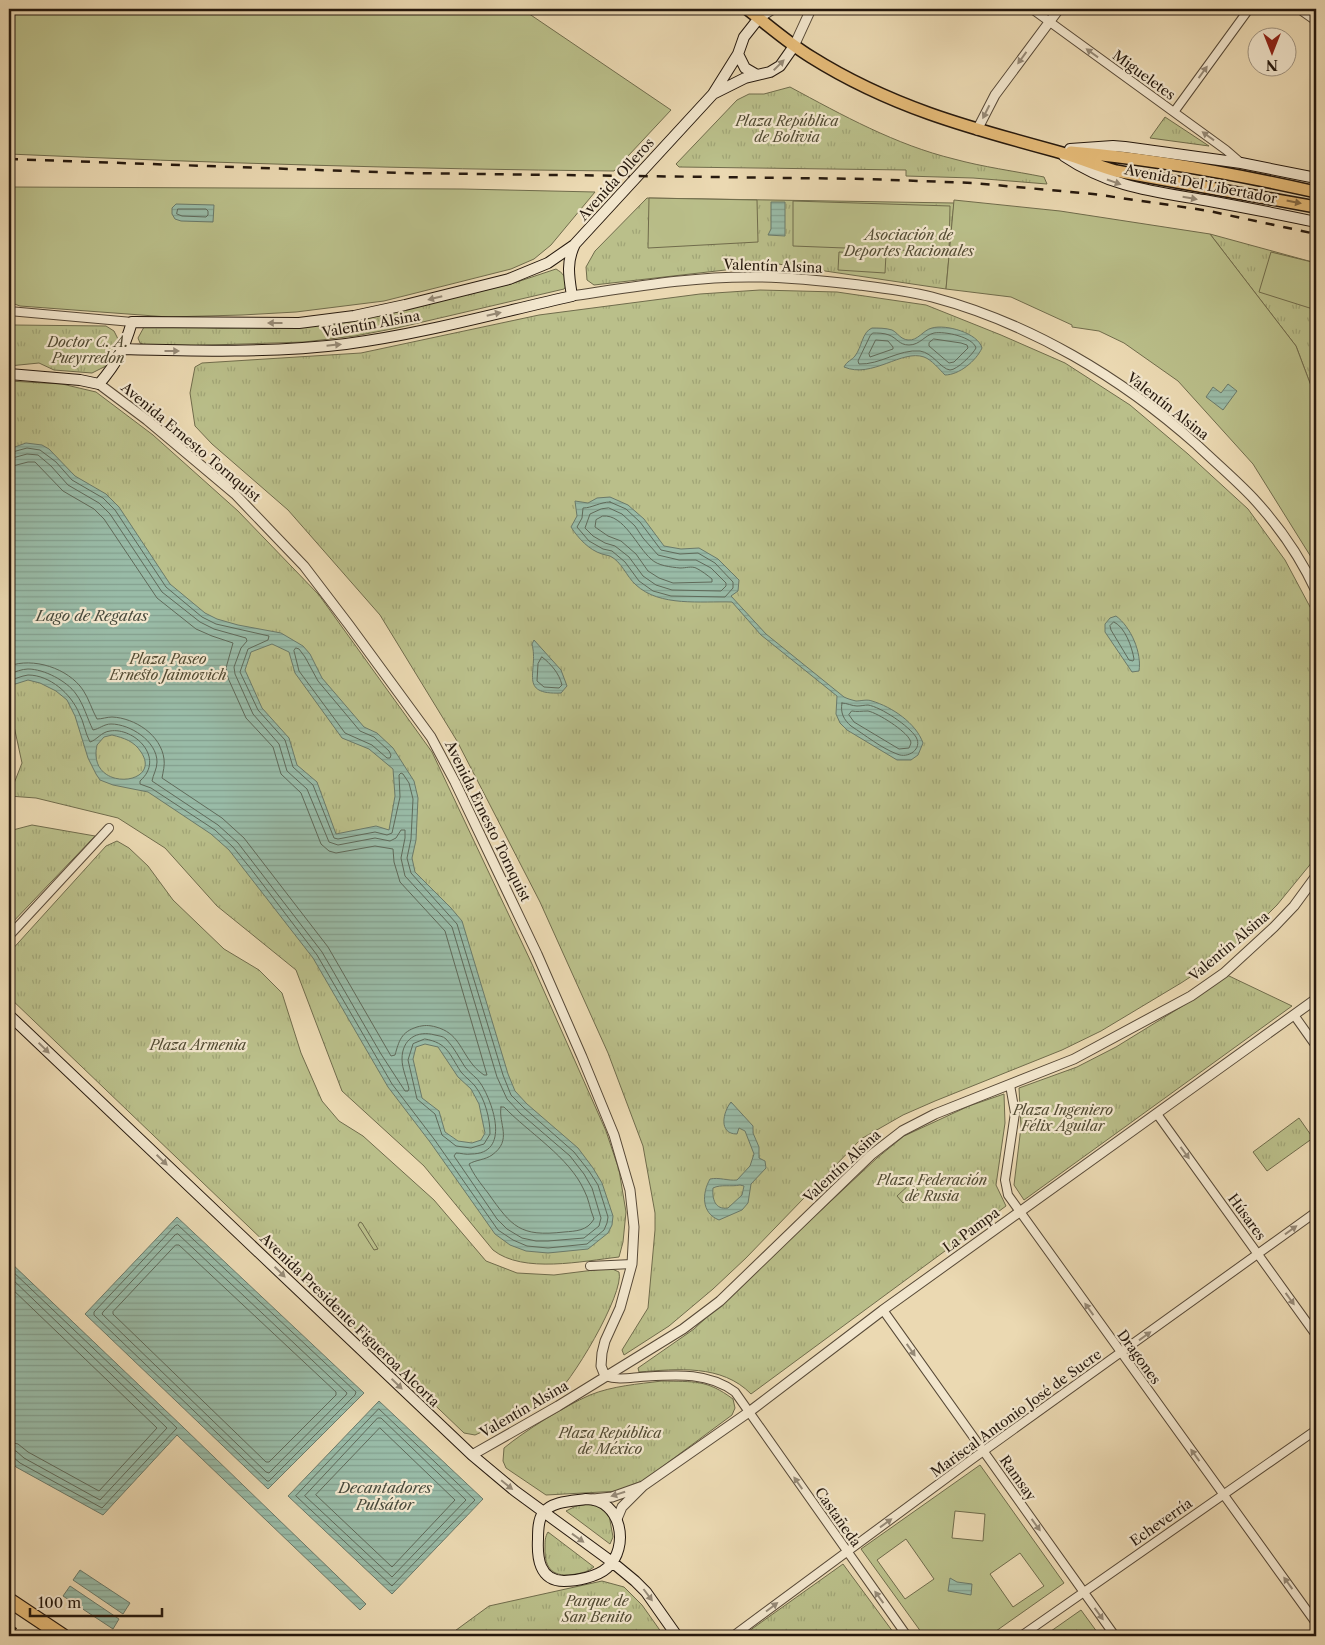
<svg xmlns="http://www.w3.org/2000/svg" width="1325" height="1645" font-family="'Libre Caslon Text',serif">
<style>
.grass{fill:url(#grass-tufts);stroke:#706c4c}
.garden{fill:#babf8a;stroke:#706c4c;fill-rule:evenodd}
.water{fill:url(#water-rules);stroke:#6b7a6a;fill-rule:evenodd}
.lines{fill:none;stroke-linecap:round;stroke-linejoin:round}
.shore{stroke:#606a5a;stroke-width:1}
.minor-casing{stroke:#574937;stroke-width:10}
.tertiary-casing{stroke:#574937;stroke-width:11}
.secondary-casing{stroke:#26190e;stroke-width:12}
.primary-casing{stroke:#26190e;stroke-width:14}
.motorway-casing{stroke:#26190e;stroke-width:16}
.minor{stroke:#f2e6cd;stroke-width:8}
.tertiary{stroke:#f2e6cd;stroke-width:9}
.secondary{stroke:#f2e6cd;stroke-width:10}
.primary{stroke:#e6bc79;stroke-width:11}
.motorway{stroke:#e6bc79;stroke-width:14}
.rail{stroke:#26190e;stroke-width:2.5;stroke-dasharray:9 9;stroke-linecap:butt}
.oneway{fill:#968a77}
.oneway2{fill:#866a44}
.labels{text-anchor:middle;stroke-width:4.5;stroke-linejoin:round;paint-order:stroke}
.street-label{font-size:14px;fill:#26190e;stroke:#f2e6cd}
.park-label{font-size:14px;font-style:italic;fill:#524b33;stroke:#f2e6cd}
.water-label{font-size:15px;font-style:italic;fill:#484a3c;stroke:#f2e6cd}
</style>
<defs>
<pattern id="grass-tufts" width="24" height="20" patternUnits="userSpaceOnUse" patternTransform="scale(1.25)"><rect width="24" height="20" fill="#babf8a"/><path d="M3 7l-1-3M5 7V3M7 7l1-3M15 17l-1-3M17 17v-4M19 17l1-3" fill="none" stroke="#a0a476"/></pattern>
<pattern id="water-rules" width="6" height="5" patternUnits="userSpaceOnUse" patternTransform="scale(1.25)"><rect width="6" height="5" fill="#99bba7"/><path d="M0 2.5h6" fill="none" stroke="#84a08f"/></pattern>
</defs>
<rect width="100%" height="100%" fill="#ebd9b2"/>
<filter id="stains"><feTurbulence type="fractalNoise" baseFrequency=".004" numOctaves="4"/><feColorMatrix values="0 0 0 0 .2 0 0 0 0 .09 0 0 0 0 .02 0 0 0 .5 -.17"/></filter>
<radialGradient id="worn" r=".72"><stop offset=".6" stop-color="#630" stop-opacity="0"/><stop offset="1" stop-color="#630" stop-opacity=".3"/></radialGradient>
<path class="grass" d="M790 87C842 115 896 145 954 159 983 167 1014 171 1044 177L1047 184 973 178 906 176V170L679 167 676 164 737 100 749 94H764Z
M1165 117 1209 146 1150 138Z
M647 198 954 203 946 289 778 264 594 285 587 280 586 267 595 251Z
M1210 234 1316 263V399L1296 346Z
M556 269C563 273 566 277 567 285L564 289 397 328 355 336 304 342 149 347 140 343 138 338 144 327 151 326 222 328 290 326 511 284Z
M760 290 837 292 926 305 1001 335 1065 363 1130 405 1188 454 1248 509 1285 560 1316 618V854L1313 861 1277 905 1232 950 1181 983 1101 1031 1062 1050 935 1101 903 1115 861 1139 746 1258 713 1289 669 1326 624 1355 622 1350 648 1308 655 1230V1213L643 1146 608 1053 540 902 457 741 380 615 288 510 212 444 195 426 190 393 195 367 202 363 361 353 539 315 700 294Z
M9 323 13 325 106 326 114 331 118 339 117 344 114 353 106 366 92 373 54 370 39 363 9 366Z
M9 381 62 384 96 392 153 435 238 511 319 595 432 752 532 964 606 1131 619 1170 626 1212 623 1242 619 1257C583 1261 523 1274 493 1250L424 1166 342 1091 296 970 217 906 165 848 118 818 36 798 9 796 22 763 12 717 9 715Z
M32 825 95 836 9 926V831Z
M117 841 129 848 148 866 173 900 224 949 259 970 282 993 301 1053 322 1101 339 1121 363 1136 434 1200 486 1261 517 1273 554 1275 610 1268 619 1272C625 1293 570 1386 551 1399 543 1404 532 1408 523 1412 507 1420 491 1428 475 1435L464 1433 9 997V953L106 846Z
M1227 975 1292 1006 1024 1200 1014 1185 1021 1127 1019 1088 1077 1067 1116 1047 1189 1002Z
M1004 1094 1005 1123 996 1185 1006 1206 751 1394C722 1364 677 1369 639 1372L638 1368 694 1329 877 1158 904 1136 969 1106Z
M1299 1118 1313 1138 1267 1171 1253 1152Z
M662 1381C694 1382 706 1379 733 1399L735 1408 732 1415 639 1484 620 1491 546 1495 506 1468 503 1461 504 1448C526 1430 563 1407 590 1395 612 1386 638 1384 662 1381Z
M589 1504 599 1507 609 1515 613 1537 610 1544 566 1511 576 1506Z
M548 1532 594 1567C589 1571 583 1573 576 1574 554 1578 544 1570 545 1547 545 1541 545 1537 548 1532Z
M843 1564 896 1636H742Z
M602 1581 624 1587 642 1605 664 1636H448L489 1606Z"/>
<path class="garden" d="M9 9H522L671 110 614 171C412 169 211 163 9 154Z
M9 187 463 189 595 192 551 245 534 259 511 269 384 301 296 312 242 315 168 317 20 306 9 302Z
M649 198 757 200 758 242 648 248Z
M954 200 1060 211 1210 234 1296 346 1316 399V565L1253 464 1178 381 1124 343 1099 331 1072 327V325L1011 297 946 289Z
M793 201 950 206 949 252 793 246Z
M839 252 886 254 885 273 838 270Z
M1271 252 1316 263V310L1259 292Z
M911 1183 918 1190 903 1203 897 1196Z
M360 1222 362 1223 378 1249 374 1250 358 1225Z
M980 1465 1064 1583 989 1636H924L861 1549ZM955 1511 985 1514 983 1541 952 1538ZM906 1539 934 1579 905 1599 877 1560ZM1020 1553 1044 1586 1013 1607 990 1574Z
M1081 1610 1100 1636H1082L1077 1630 1068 1636H1044Z"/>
<path class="water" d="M771 202H785V236L768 235 771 229Z
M176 204 214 205 213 222 181 221 175 219 172 214V208Z
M872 328C878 328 886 328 892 330 898 333 900 339 908 340 918 341 923 330 932 328 946 324 978 333 982 348 976 361 959 375 945 375 939 369 932 360 924 357 902 349 872 379 844 367 847 361 852 360 855 356 862 347 862 332 872 328Z
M1228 384 1237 391 1223 410 1206 397 1213 387 1221 393Z
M26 443 42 445 49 449 75 476 106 494 119 507 170 584 205 613 217 619 238 625 281 633 303 646 310 654 322 678 364 727 377 733 393 748 414 781 418 798 416 840 412 858 415 872 451 908 462 921 508 1074 515 1091 527 1104 578 1148 593 1168 602 1183 613 1216 612 1225 608 1233 588 1249 548 1253 526 1251 510 1245 495 1234 430 1142 388 1087 313 958 229 850 211 834 148 792 113 785 100 780 96 774 88 758 75 716 67 700 56 691 40 683 28 680 9 686V449ZM272 644 289 652 295 673 342 738 369 749 393 769 395 796 389 830 376 826 336 834 317 782 297 765 289 738 262 708 245 670 251 652ZM112 735C124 738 134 741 141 752 164 786 86 793 97 745L104 737ZM425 1044 438 1047 458 1077 471 1089 479 1104 485 1133 481 1140 472 1143 458 1141 445 1132 439 1111 422 1098 413 1059 416 1047Z
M610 497 628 505 644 519 664 546 681 549 699 548 718 559 739 580 738 591 731 596 766 634 844 697C848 699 852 700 856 701 861 701 867 699 872 701 892 707 916 723 923 743L918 755 911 760H897L847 730 840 723 836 714 837 696 761 635 732 602C701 601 660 607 636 585 626 576 622 562 610 556 607 555 605 555 602 554 589 550 578 538 571 527L577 516 575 501 588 503 597 498Z
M1116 616C1131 627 1142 653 1139 671L1132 672 1105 632V624L1110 618Z
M534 640 561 670 567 686 561 693C517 695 539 671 532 644Z
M731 1102 753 1126V1133L759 1147V1158L765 1161 766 1168 751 1184 748 1203 742 1210 719 1220C701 1213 702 1193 710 1179 719 1177 728 1181 737 1180L750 1166 754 1154 745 1131 739 1128 737 1134C718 1134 723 1112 731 1102ZM740 1185 744 1186 742 1195 728 1208C715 1210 712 1199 713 1188 721 1184 731 1187 740 1185Z
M177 1217 364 1393 268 1489 85 1314Z
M9 1261 184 1428 366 1604 360 1610 177 1435 103 1515 16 1467 9 1459Z
M379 1401 483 1499 392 1594 288 1496Z
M80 1570 130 1603 123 1614 73 1580Z
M950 1578 957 1582 972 1584 971 1595 948 1591Z
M70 1586 119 1619 113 1629 63 1596Z"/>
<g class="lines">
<path class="shore" d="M178 209H206L208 211V215L206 217 182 216 177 214Z
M873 333C878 333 884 333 889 335 897 338 899 345 909 345 920 345 925 335 934 333 945 331 973 337 976 348 973 354 957 370 950 370 941 369 933 353 920 351 899 349 880 365 859 364L858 361 870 336Z
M934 339 961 343 967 345 968 348 954 362 949 363 929 346V343Z
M876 340 888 341 893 347V349L870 357 869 354Z
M9 453 27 448 40 450 56 462 72 480 103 498 115 510 166 587 202 617 216 624 269 636 268 640 248 649 240 672 258 710 285 740 293 767 313 785 334 838 338 839 375 832 387 835 392 833 400 797 399 775 401 773 403 774 409 783 413 799 411 839 407 858 411 873 457 924 503 1075 511 1095 524 1108 574 1152 589 1171 598 1185 608 1217 607 1223 604 1230 587 1244 548 1248 527 1246 513 1240 498 1230 434 1139 392 1084 317 955 251 869 233 847 215 830 151 788 140 784V781C166 758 134 727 110 731 101 732 97 740 90 742 85 733 84 722 79 713 71 694 50 675 28 675 21 676 15 679 9 681
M9 459 27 454 38 455 51 466 68 485 99 503 110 514 162 592 200 622 214 629 246 638 247 641 241 648 234 667 235 674 253 714 279 744 287 771 307 789 329 842 338 845 375 838 390 841 396 838 401 830H405V838L401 858 405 876 452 927 497 1077 507 1099 520 1113 570 1156 584 1174 592 1188 601 1218 599 1226 584 1238 548 1241H536L522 1238 507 1229 497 1219 454 1156 456 1153C461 1153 466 1155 471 1154 511 1154 493 1103 481 1084 477 1077 470 1074 465 1067 459 1058 454 1047 446 1039 443 1036 439 1036 435 1035 417 1030 402 1039 402 1059 402 1069 407 1079 409 1089L408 1091H405L381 1054 322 952 238 843 218 825 152 781C153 775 157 769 157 762 157 741 130 724 111 724 104 724 99 729 93 730 87 718 84 705 76 694 67 681 44 669 28 669 22 669 15 672 9 674
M9 467 28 462H35L63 491 94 509 104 519 157 598 196 629 212 636 233 643 226 668 228 678 246 718 273 747 281 774 301 793 321 844 329 851 336 853 375 846 393 849 394 862 400 882 445 931 487 1075H484C480 1072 476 1069 473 1065 460 1049 458 1033 436 1027 429 1025 424 1025 417 1027 401 1032 399 1041 395 1055L391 1056 328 947 244 838 222 818 162 778C163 772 165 765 164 759 161 735 135 718 112 717 107 717 102 719 97 719 92 710 89 699 83 690 68 668 33 657 9 666
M610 502 626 509 640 522 661 550 680 554 698 553 715 563 733 582V588L725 597 671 596 653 591 639 581 625 562 612 551 603 549 589 541 577 527 582 518 583 508C592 508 600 502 610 502Z
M609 508 622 514 635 526 643 538 658 555 679 560H696L711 568 726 583V586L721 591 672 590 656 585 643 576 629 557 615 546 605 543 593 536 585 528 590 514 601 509Z
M603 516C624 514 637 547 651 559 658 566 671 567 680 568 686 568 691 566 696 568 702 571 707 575 712 579V582L673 583 659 578 648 571 636 554 621 541 608 536 595 527 596 520Z
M1114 622C1125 627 1132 647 1134 659L1133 661 1129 660 1111 630 1110 626Z
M296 648 299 649 305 657 318 681 360 731 374 737 389 751 391 755 390 758H387L372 745 345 733 299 671 294 651Z
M542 657C551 664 559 673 562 685L559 688 544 687 537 681 538 664Z
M842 703C847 703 852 706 857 706 861 706 865 705 868 705 881 707 909 726 916 737 923 749 908 759 897 754 881 748 865 735 851 726 844 720 840 713 842 703Z
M852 711C857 712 862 711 868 711 878 713 906 731 910 740 912 743 910 745 909 748L899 749 854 722 849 715Z
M425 1039C448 1043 449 1054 461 1072 465 1077 471 1081 475 1086 485 1099 490 1118 490 1134L484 1144 471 1148 456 1146 442 1135 435 1114 417 1099 408 1060 413 1044Z
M501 1107H504C529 1133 569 1157 584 1190 589 1199 590 1210 594 1219 587 1231 576 1231 564 1232 520 1237 512 1227 488 1193 481 1184 473 1174 469 1164 475 1160 485 1160 492 1155 513 1140 498 1124 501 1107Z
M178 1225 356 1392 355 1395 269 1481H267L94 1315V1312L175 1226Z
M178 1234 347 1393 346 1395 269 1473 266 1472 102 1314 103 1312 175 1235Z
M176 1245H179L336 1392V1395L269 1462H266L113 1314V1312Z
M9 1268 177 1428 102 1508 20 1463 13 1457 9 1456
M9 1276 167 1428 100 1500 24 1458 16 1451 9 1450
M9 1286 157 1428 99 1491 28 1452 18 1444 9 1442
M379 1409 475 1500 392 1586 296 1496Z
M378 1418H381L466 1500 392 1577 305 1496Z
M380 1428 455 1500 392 1567 316 1495Z"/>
<g class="minor-casing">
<path id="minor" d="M1032 9 1226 150 1241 163
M1299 9 1316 21
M1174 112 1249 9
M9 311 132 322
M9 936 109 828
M1294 1015 1316 1046
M1010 1085 1015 1113 1005 1180 1008 1195 1316 1623
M1157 1114 1316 1335
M590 1266 632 1264
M883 1310 1115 1636
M605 1376C617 1380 628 1378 640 1377 673 1375 707 1371 735 1392L907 1636
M733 1636 971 1460 1316 1212
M1021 1636 1316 1430"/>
</g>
<g class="tertiary-casing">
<path id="tertiary" d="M759 18 773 9
M794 46 811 9
M977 130 995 95 1059 9
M572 296C633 287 695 276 756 277 791 277 825 281 859 285 883 288 908 291 932 297 1030 323 1122 378 1197 445 1216 463 1236 480 1253 498 1278 525 1301 558 1316 591
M99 384 147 420 235 494 304 566 349 625 431 737 455 782 537 954 582 1057 614 1135 630 1190 634 1227 632 1264 620 1308 605 1341 602 1353 601 1366 605 1376
M472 1455 558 1406 683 1329 720 1301 871 1155 902 1131 935 1114 1074 1059 1191 996 1224 973 1274 927 1294 906 1316 876
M593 1499 612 1497 643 1486
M617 1519 622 1507 643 1486 749 1412 883 1310 1316 999"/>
</g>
<g class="secondary-casing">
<path id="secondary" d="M738 54 745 68 757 75
M715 93 745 78 770 72 780 66 794 46
M1070 149 1113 146 1125 147 1241 163 1316 178
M1064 156C1110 187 1151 191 1204 200 1242 207 1279 214 1316 222
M123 349C197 351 273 353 346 344 422 334 497 313 572 296 569 277 566 262 575 244L713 94 738 54 744 37 759 18
M9 374 80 380 99 384C117 363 124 349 132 322L299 323 354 316 405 305 509 279 548 263 574 245
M9 1015 472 1455 515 1491 612 1562 635 1581 646 1592 677 1636
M586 1499C622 1499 630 1548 607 1568 597 1577 576 1581 564 1581 539 1581 537 1557 538 1539 538 1531 538 1520 543 1513 552 1501 573 1501 586 1499Z"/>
</g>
<g class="primary-casing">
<path id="primary" d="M747 9C768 25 788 43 811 57 889 106 966 127 1055 151 1075 156 1095 165 1116 171L1316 207
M1071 152C1153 159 1236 174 1316 192"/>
</g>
<g class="motorway-casing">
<path id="motorway" d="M9 1600 63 1636"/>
</g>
<use href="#minor" class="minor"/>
<use href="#tertiary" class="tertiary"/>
<use href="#secondary" class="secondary"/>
<use href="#primary" class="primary"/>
<use href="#motorway" class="motorway"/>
<path class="rail" d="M9 159 404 173 867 179 973 183 1093 194 1170 205 1209 211 1316 234
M9 1624 26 1636"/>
</g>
<defs><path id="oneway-solid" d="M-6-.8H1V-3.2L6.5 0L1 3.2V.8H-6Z" transform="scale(1.25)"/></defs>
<g class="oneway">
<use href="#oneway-solid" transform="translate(1092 53) rotate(-144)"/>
<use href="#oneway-solid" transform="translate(1022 58) rotate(126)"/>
<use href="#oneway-solid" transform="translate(779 65) rotate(-45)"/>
<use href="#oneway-solid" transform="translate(1203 72) rotate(-54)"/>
<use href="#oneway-solid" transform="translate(986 112) rotate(117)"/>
<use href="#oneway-solid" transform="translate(1208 136) rotate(-144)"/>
<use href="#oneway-solid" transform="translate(1114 182) rotate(19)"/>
<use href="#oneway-solid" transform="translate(1190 198) rotate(10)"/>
<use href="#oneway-solid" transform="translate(435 298) rotate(166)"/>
<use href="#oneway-solid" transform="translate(494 314) rotate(-13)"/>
<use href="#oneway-solid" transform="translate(275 323) rotate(180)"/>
<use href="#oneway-solid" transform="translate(334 345) rotate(-6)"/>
<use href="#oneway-solid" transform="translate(172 351)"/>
<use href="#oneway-solid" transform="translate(44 1048) rotate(44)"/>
<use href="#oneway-solid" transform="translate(1185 1153) rotate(54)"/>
<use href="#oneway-solid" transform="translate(162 1160) rotate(44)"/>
<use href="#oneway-solid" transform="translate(1291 1230) rotate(-36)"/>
<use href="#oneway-solid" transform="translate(280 1272) rotate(44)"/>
<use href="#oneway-solid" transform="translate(1290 1299) rotate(54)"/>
<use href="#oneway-solid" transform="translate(1089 1309) rotate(-126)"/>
<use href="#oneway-solid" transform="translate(1145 1336) rotate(-36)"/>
<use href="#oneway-solid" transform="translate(911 1350) rotate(55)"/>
<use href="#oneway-solid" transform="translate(397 1384) rotate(44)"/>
<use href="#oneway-solid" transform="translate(1195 1455) rotate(-126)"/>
<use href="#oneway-solid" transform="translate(798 1483) rotate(-125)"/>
<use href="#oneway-solid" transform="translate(507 1485) rotate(39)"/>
<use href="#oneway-solid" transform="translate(618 1494) rotate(163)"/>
<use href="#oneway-solid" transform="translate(886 1523) rotate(-36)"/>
<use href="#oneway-solid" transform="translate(1036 1525) rotate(54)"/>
<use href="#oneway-solid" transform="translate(578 1538) rotate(36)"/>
<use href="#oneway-solid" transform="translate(1288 1583) rotate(-126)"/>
<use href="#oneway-solid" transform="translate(648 1595) rotate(53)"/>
<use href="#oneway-solid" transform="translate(879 1597) rotate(-126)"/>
<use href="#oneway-solid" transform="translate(772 1607) rotate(-37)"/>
<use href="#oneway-solid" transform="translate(1099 1614) rotate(54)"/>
</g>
<use class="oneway2" href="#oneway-solid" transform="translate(1294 202) rotate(11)"/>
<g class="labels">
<g class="street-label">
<text transform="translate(1144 75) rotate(36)" y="5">Migueletes</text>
<text transform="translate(616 179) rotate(-48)" y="5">Avenida Olleros</text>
<text transform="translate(1201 184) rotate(11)" y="5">Avenida Del Libertador</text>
<text transform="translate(773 266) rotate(2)" y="5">Valentín Alsina</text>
<text transform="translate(371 324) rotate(-10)" y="5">Valentín Alsina</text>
<text transform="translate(1168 406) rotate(38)" y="5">Valentín Alsina</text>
<text transform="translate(191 442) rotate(40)" y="5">Avenida Ernesto Tornquist</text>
<text transform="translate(488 821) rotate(64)" y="5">Avenida Ernesto Tornquist</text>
<text transform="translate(1229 946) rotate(-40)" y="5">Valentín Alsina</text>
<text transform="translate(842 1166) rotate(-43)" y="5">Valentín Alsina</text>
<text transform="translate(1247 1217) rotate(54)" y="5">Húsares</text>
<text transform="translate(971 1230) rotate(-36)" y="5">La Pampa</text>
<text transform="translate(350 1320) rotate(44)" y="5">Avenida Presidente Figueroa Alcorta</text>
<text transform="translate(1139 1357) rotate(54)" y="5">Dragones</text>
<text transform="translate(524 1409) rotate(-30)" y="5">Valentín Alsina</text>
<text transform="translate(1016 1413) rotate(-36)" y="5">Mariscal Antonio José de Sucre</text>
<text transform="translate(1018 1478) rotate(55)" y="5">Ramsay</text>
<text transform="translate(838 1517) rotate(55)" y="5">Castañeda</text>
<text transform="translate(1161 1522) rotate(-35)" y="5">Echeverría</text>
</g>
<g class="park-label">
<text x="787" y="126">Plaza República<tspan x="787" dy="16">de Bolivia</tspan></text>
<text x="909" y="240">Asociación de<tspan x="909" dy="16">Deportes Racionales</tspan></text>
<text x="88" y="347">Doctor C. A.<tspan x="88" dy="16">Pueyrredón</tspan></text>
<text x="168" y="664">Plaza Paseo<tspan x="168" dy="16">Ernesto Jaimovich</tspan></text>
<text x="198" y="1050">Plaza Armenia</text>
<text x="1063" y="1115">Plaza Ingeniero<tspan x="1063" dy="16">Félix Aguilar</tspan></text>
<text x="932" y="1185">Plaza Federación<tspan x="932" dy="16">de Rusia</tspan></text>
<text x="610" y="1438">Plaza República<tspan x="610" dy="16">de México</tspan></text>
<text x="597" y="1606">Parque de<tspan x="597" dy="16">San Benito</tspan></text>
</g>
<g class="water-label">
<text x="92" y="621">Lago de Regatas</text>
<text x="385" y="1493">Decantadores<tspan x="385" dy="17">Pulsátor</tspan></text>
</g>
</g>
<rect width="1325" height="1645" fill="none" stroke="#ebd9b2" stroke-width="30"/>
<rect x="10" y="10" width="1305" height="1625" fill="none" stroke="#26190e" stroke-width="2.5"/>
<rect x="15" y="15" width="1295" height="1615" fill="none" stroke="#26190e"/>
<g transform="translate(1272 52) rotate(180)"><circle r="24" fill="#f2e6cd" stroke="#a09481"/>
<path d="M0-4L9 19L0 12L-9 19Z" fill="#8f2418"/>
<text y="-8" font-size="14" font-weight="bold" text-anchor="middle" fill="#26190e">N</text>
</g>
<path d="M30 1608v8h132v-8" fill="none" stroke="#26190e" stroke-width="2.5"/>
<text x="38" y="1608" font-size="15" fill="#26190e" stroke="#f2e6cd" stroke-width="4" paint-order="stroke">100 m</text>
<rect width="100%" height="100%" filter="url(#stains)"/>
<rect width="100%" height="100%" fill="url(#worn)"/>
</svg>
